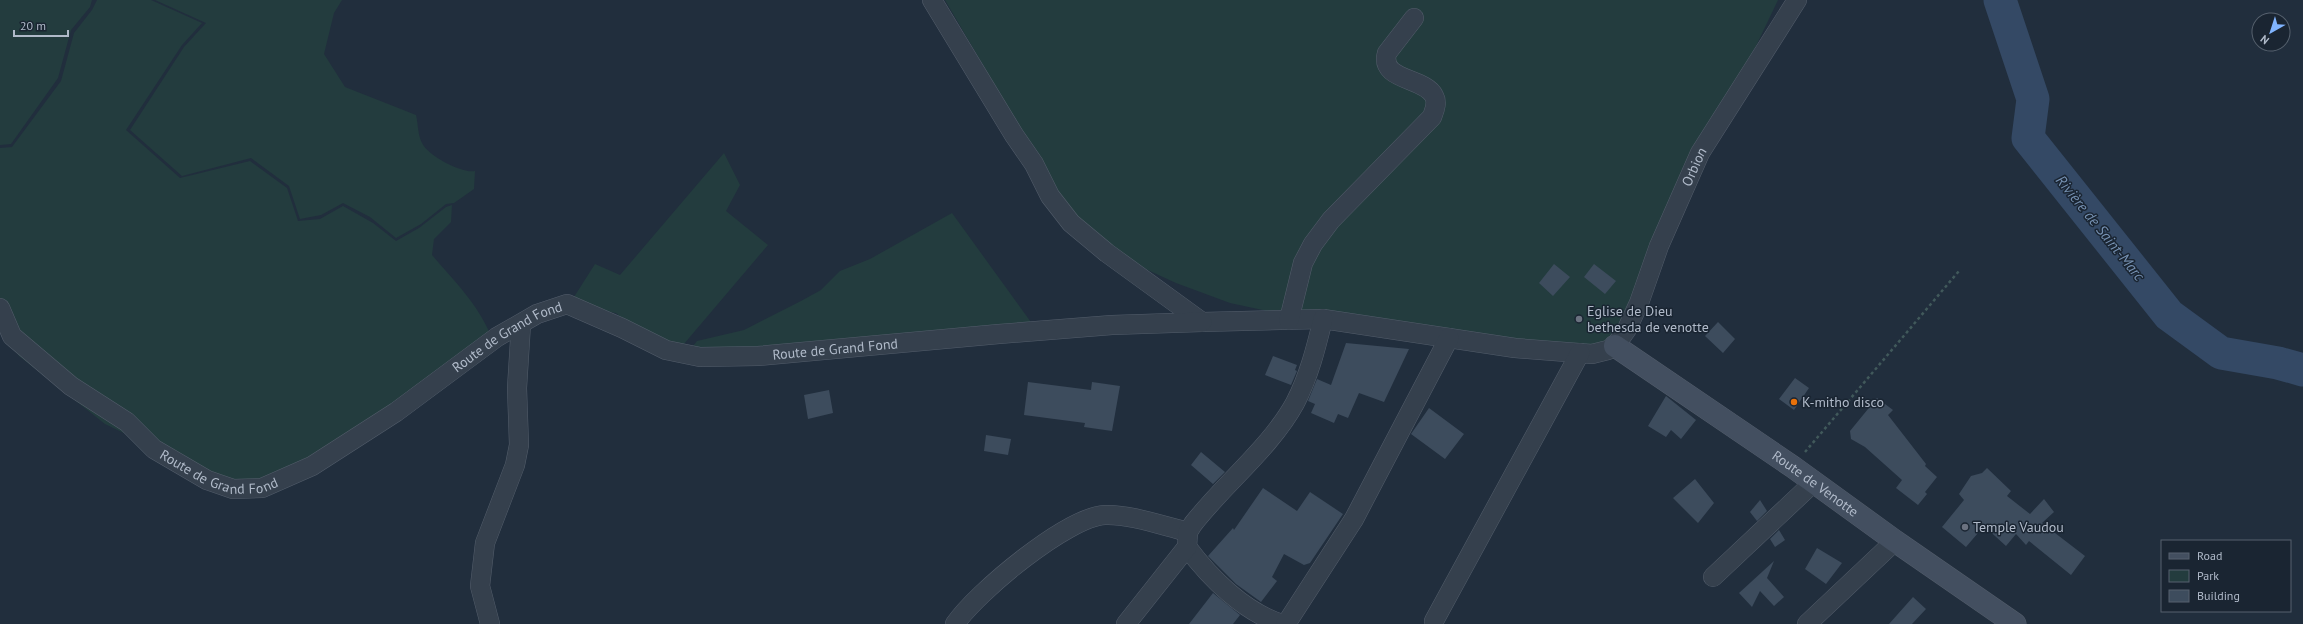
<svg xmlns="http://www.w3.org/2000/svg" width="2303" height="624" font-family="'PT Sans',sans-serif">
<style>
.green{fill:#233c3e}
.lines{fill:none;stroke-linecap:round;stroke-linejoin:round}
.river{stroke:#344965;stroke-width:33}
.building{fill:#3d4c5d}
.street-casing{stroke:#535d6b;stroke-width:20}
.secondary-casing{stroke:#535d6b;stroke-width:23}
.path{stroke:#41595b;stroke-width:2.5;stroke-dasharray:3 3;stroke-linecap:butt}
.street{stroke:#35404d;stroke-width:19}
.secondary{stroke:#434f60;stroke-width:22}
.worship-dot{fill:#6b7280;stroke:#1a2532;stroke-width:1.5}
.food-dot{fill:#e8710a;stroke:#1a2532;stroke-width:1.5}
.labels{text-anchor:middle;stroke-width:3;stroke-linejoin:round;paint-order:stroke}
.street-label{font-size:14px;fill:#b0bac9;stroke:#1a2532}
.poi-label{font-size:14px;fill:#b0bac9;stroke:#1a2532;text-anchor:start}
.water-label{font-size:15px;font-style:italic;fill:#7691b2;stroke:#1a2532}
</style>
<rect width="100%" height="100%" fill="#212e3d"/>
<path class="green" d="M0 0H92L90 7 71 30 58 78 11 144 0 145Z
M97 0H151L202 23 182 45 126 130 180 178 250 161 287 188 298 221 320 219 343 206 373 223 396 241 419 228 446 207 452 205 451 222 434 239 432 255C455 282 478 304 491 336L302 479 263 498 237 496 211 489 183 477 154 458 130 436 105 424 19 356 6 337 0 323V148L12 147 61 81 74 33 92 10Z
M155 0H342L334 13 324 54 345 87 416 115C418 123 418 136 422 143 428 156 463 174 475 171L474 189 454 203 446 204 421 224 396 238 370 217 343 203 321 215 300 219 289 186 251 158 182 176 130 130 184 47 206 23Z
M945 0H1778L1723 115 1631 329 1587 350 1319 322 1230 303 1176 283 1115 255 1063 202Z
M724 153 740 185 726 211 768 245 678 351 642 336 616 313 593 309 574 297 595 264 620 275Z
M952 213 1041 336 686 355 697 341 744 330 801 301 821 290 840 271 870 259Z"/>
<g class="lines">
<path class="river" d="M2000 0 2033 99 2028 138 2169 315 2221 353 2278 363 2303 370"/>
</g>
<path class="building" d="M1554 264 1570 277 1553 296 1539 283Z
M1594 264 1616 281 1605 294 1584 277Z
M1718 322 1735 339 1723 353 1705 336Z
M1346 343 1409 349 1384 402 1359 393 1348 418 1338 414 1334 423 1311 413 1315 404 1308 401 1317 379 1331 385Z
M1273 356 1297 365 1295 370 1297 371 1291 385 1265 375Z
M1795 378 1809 388 1794 410 1779 399Z
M1028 382 1091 390 1092 382 1120 386 1112 431 1084 427 1085 423 1024 415Z
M829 390 833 413 808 419 804 395Z
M1666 396 1696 420 1681 439 1671 430 1666 437 1648 426Z
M1877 398 1893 410 1888 415 1926 464 1925 466 1937 477 1925 492 1927 494 1918 505 1896 488 1902 480 1865 447 1851 439 1850 431Z
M1429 408 1464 434 1445 459 1411 434Z
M986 435 1011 439 1008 455 984 451Z
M1201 452 1225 472 1213 484 1191 465Z
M1987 468 2011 491 2007 496 2030 514 2044 499 2054 512 2042 523 2085 556 2071 575 2029 541 2026 545 2016 534 2006 546 1984 526 1966 547 1942 527 1964 500 1959 494 1971 476 1982 473Z
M1695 479 1714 503 1698 523 1673 498Z
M1263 488 1297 511 1310 492 1343 514 1310 563 1304 565 1284 554 1272 577 1277 581 1261 602 1236 584 1208 556 1233 528 1234 530Z
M1760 500 1767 511 1757 521 1750 512Z
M1779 530 1785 540 1775 547 1770 539Z
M1817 548 1842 563 1826 584 1805 569Z
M1774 561 1767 578 1784 597 1774 606 1760 591 1752 607 1739 593Z
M1213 593 1240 615 1233 624H1189Z
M1913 597 1926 609 1912 624H1889Z"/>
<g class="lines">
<g class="street-casing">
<g id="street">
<path id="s1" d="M932 0 1014 135 1034 164 1050 196 1071 223 1107 253 1202 322 1323 319 1515 348 1592 354 1608 350 1615 346 1627 329 1639 303 1659 246 1700 153 1797 0"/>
<path id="s2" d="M0 308 12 336 71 386 127 422 154 449 207 480 233 489 262 488 312 466 396 412 497 337 537 314 567 304 622 328 666 350 700 357 758 356 999 334 1112 325 1202 322"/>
<path d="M1289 320 1303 263 1313 244 1331 220 1432 117C1434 111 1438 103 1434 96 1425 77 1379 81 1387 53L1414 18"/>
<path d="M1187 547C1210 578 1244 612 1282 624"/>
<path d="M1713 577 1814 482"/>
<path d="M1434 621 1580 353"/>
<path d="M490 624 480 586 485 543 515 465 519 445 517 388 521 324"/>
<path d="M955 624C977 592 1067 517 1105 515 1130 514 1163 526 1188 532"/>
<path d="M1126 624 1187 547 1188 532 1193 524C1224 484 1271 447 1295 403 1309 376 1316 348 1323 319"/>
<path d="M1286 624 1354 519 1449 338"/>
<path d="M1807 624 1895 541"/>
</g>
</g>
<g class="secondary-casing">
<g id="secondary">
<path id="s3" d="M1615 346 1793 467 1895 541 2015 624"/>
</g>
</g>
<path class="path" d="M1805 452 1959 271"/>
<use href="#street" class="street"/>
<use href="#secondary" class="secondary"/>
</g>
<g class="worship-dot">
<circle cx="1579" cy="319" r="4"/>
<circle cx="1965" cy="527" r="4"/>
</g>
<circle class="food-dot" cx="1794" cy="402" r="4"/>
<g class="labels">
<g class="street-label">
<text dy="5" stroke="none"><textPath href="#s1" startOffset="1041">Orbion</textPath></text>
<text dy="5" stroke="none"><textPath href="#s2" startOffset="620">Route de Grand Fond</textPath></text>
<text dy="5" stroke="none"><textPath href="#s2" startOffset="968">Route de Grand Fond</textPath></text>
<text dy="5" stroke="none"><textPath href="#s2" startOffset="284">Route de Grand Fond</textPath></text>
<text dy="5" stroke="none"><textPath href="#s3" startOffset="243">Route de Venotte</textPath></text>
</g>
<g class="poi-label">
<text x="1587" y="316">Eglise de Dieu<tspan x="1587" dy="16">bethesda de venotte</tspan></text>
<text x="1802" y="407">K-mitho disco</text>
<text x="1973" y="532">Temple Vaudou</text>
</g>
<g class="water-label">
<text transform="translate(2100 228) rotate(51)" y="5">Rivière de Saint-Marc</text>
</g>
</g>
<rect x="2161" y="540" width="130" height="72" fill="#1a2532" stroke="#56616e"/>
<rect x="2169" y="553" width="20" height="6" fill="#434f60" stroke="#56616e"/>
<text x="2197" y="560" font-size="12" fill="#b0bac9">Road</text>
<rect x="2169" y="570" width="20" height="12" fill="#233c3e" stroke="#56616e"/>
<text x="2197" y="580" font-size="12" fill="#b0bac9">Park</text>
<rect x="2169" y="590" width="20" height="12" fill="#3d4c5d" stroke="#56616e"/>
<text x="2197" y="600" font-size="12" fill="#b0bac9">Building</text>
<g transform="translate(2271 32) rotate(219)"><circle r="19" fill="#1a2532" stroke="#56616e"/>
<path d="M0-3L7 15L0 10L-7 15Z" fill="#80b4ff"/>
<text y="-6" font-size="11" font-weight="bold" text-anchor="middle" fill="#b0bac9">N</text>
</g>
<path d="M14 30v6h54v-6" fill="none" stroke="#b0bac9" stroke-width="2"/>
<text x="20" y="30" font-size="12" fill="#b0bac9" stroke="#1a2532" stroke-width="3" paint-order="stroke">20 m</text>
</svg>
